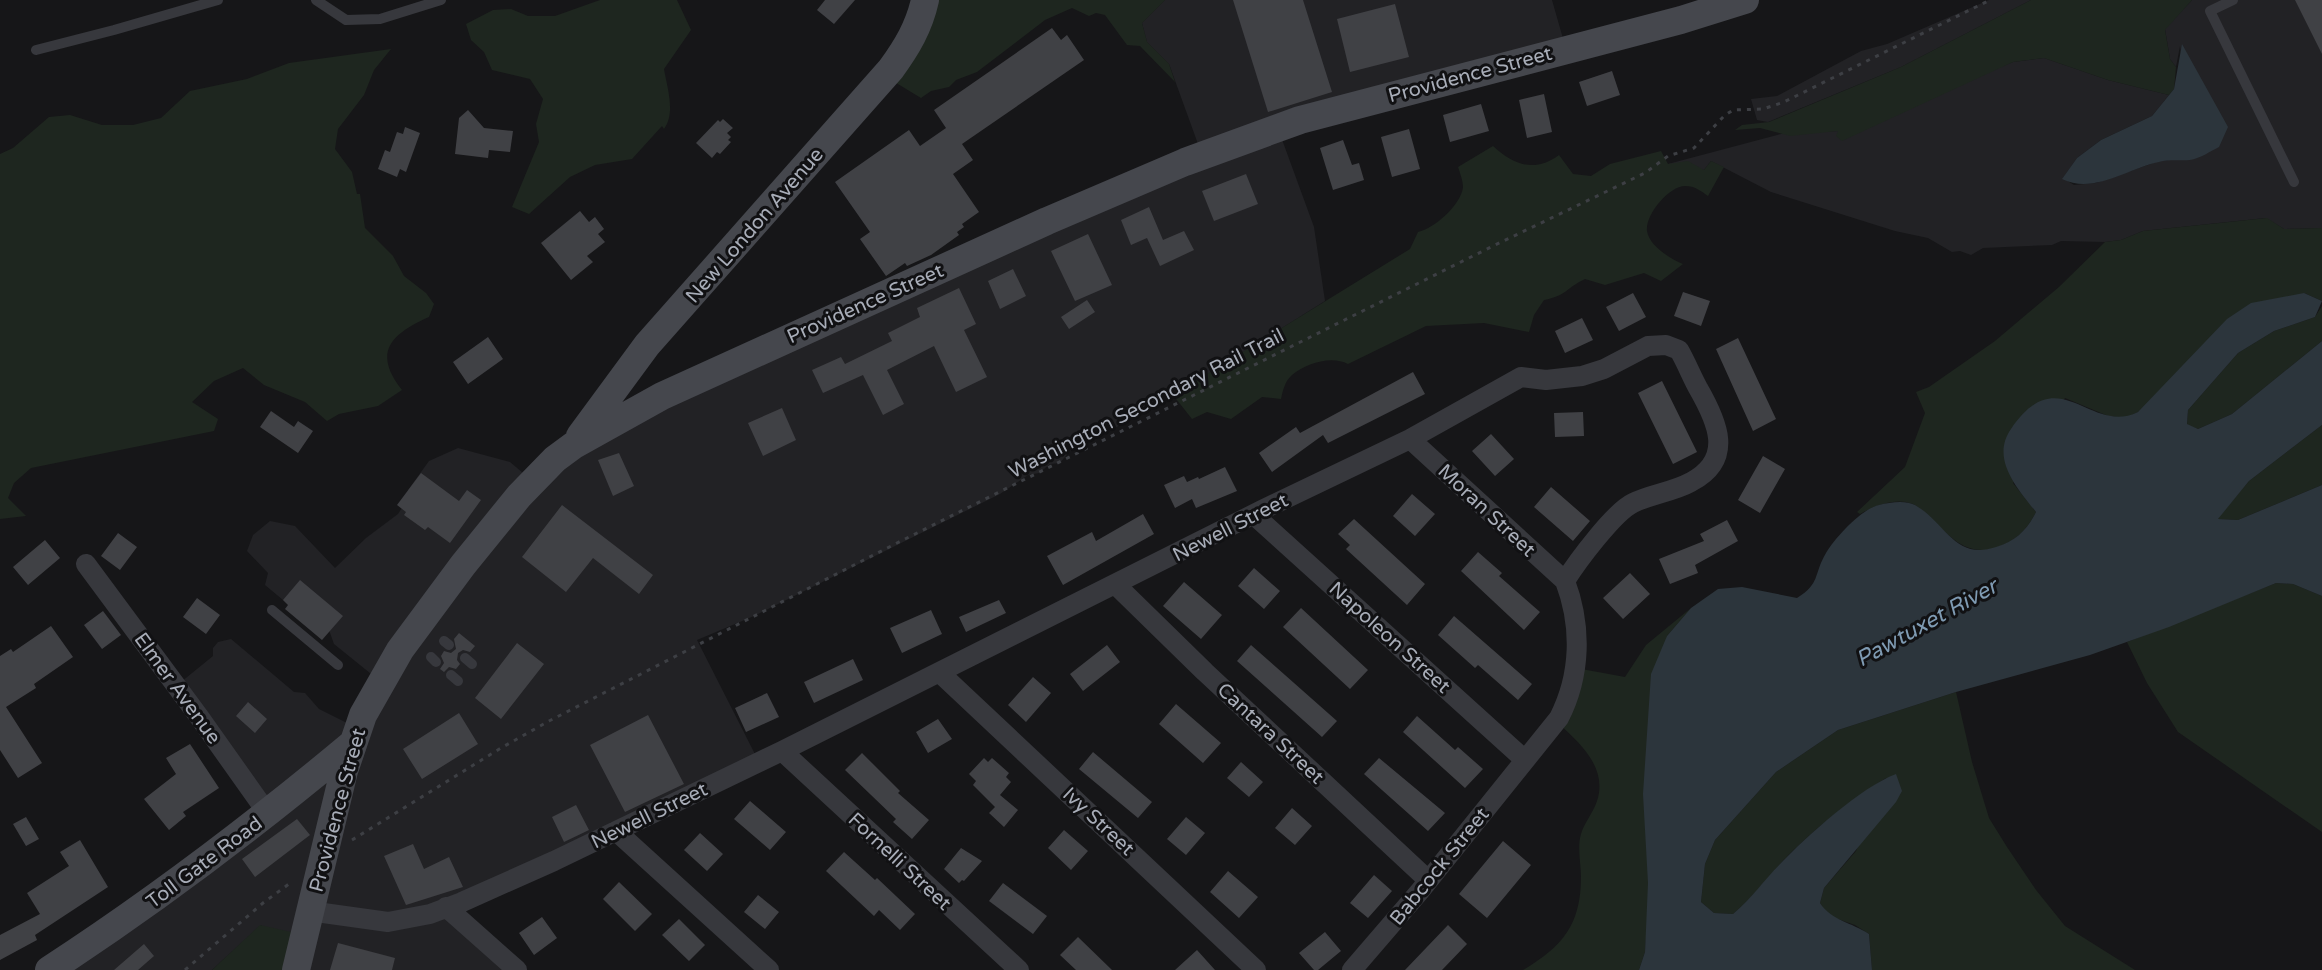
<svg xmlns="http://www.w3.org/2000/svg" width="2322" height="970" font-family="'Varela Round',sans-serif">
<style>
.built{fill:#222225}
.green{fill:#1e261f}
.water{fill:#2c353c}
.building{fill:#404145}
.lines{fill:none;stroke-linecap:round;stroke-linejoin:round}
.path{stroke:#3d3f44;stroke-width:3;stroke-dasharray:4 6;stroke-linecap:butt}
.service{stroke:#37383d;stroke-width:10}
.minor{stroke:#37383d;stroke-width:20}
.secondary{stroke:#45474d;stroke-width:28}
.labels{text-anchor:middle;stroke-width:6;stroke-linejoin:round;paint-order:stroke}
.street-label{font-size:20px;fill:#a8adb8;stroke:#111113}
.water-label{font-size:22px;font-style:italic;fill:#7f9bb3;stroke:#111113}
</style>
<rect width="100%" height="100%" fill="#161618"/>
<path class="built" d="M1165 0H1552L1566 49 1280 134 1314 227 1325 301 1166 401 1069 452 1060 463 1050 464 1039 473 1028 475 1000 494 754 616 697 640 759 762 457 905 517 970H295L261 925 212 970H50L261 813 181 682 213 656V648L218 642 231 639 294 692 305 693 319 709 355 727 381 682 334 644 325 619 289 605 265 585 268 573 247 551 253 535 270 521 295 526 335 568 366 538 398 514 409 497 408 490 429 461 458 448 510 462 536 484 572 446 1202 155 1169 64 1147 42 1142 23Z
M1989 0H2031L1901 67 1768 122 1757 120 1751 99 1777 96 1861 51 1887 44Z
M2192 0H2322V228L2284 229 2266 218 2143 231 2121 240 2105 242 2061 241 2052 245 1983 248 1971 255 1960 251 1952 252 1928 238 1895 231 1771 192 1711 161 1704 170 1668 164 1781 134 1838 131 2013 62 2044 58 2108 80 2169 95 2152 116 2101 140 2077 158 2063 178 2074 185 2096 183 2156 162 2180 158 2191 160 2180 46 2176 67 2170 59 2165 29Z"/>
<path class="green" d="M600 0H677L691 30 664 69C667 87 676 113 664 129L662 126 632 159 595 165 570 177 529 214 512 207 539 142 536 124 543 99 530 79 492 70 484 52 471 40 466 24 493 10 511 9 528 16H555Z
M931 0H1165L1142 23 1147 42 1169 64 1175 82 1140 46 1127 45 1105 15 1096 13 1089 16 1072 8 1045 20 977 72 956 80 949 87 931 91 921 98 888 78Z
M2031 0H2192L2165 30 2170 59 2176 67 2174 89 2169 95 2108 80 2044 58 2013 62 1842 141 1836 136 1838 131 1790 136 1760 128 1735 130 1742 125 1769 122 1901 67Z
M391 49 374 70 364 95 338 129 335 149 352 172 357 194H360L365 228 393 256 404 276 426 293 434 304 429 317C391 334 372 352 402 390L378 406 339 414 327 421 305 402 264 385 243 368 214 381 192 402 218 419 214 431 31 468 14 483 8 498 26 516 0 519V154L13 148 49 117 70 115 102 125H133L161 118 190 91 247 79 289 63Z
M1493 146C1513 165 1535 173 1559 155L1573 174 1591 176 1610 164 1661 151 1668 164 1688 161 1704 170 1711 161 1724 167 1708 196C1701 191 1695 186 1685 186 1669 186 1645 215 1647 231 1649 246 1671 259 1683 264L1661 281 1644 273 1605 285 1585 279C1566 288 1566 296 1544 300L1534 315 1529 332 1484 323 1426 326 1348 364C1332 355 1306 363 1292 375 1285 381 1283 390 1281 399L1262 397 1231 419 1207 412 1192 419 1173 395 1410 249 1418 232C1435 228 1461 205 1463 187 1463 181 1460 173 1458 167Z
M2267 218 2284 229 2322 228V301L2304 293 2138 412 2126 418 2108 416 2065 398 2013 483 2036 512C2027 530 2016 541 1996 548 1965 557 1949 535 1928 516 1924 513 1918 506 1913 504 1896 497 1874 506 1860 514L1857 512 1905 467 1925 413 1916 392 1929 387 1995 341 2059 287 2105 242 2121 240 2143 231Z
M2322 306V341L2232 414 2198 429 2187 425 2188 410 2238 353 2274 331 2315 317Z
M2322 425V485L2238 520 2217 519 2249 481Z
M2276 583 2293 584 2322 596V832L2178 732 2147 683 2127 642Z
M1691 608 1667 636 1645 952 1639 970H1523C1562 947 1581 925 1581 877 1581 864 1577 847 1581 834 1584 823 1593 813 1597 801 1608 768 1580 743 1559 724L1576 668 1625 677 1646 645Z
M1956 692 1972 762 1989 818 2007 847 2036 890 2065 926 2135 970H1872L1869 934 1855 925 1829 916 1820 903 1824 888 1856 851 1886 778C1848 802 1810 832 1780 864 1764 882 1751 899 1733 914L1714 913 1701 902 1705 864 1715 840 1776 772 1838 730Z
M260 925 300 934 295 970H212Z"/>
<path class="water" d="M2182 44 2228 127 2219 147C2211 151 2199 159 2190 160 2180 161 2170 159 2159 162 2128 168 2094 195 2062 179L2077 158 2101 140 2152 116 2174 89Z
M2304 293 2322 301 2315 317 2274 331 2238 353 2188 410 2187 424 2198 429 2232 414 2322 341V425L2249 481 2218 519 2238 520 2322 485V596L2293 584 2276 583 2169 627 2090 655 1956 692 1838 730 1776 772 1715 840 1705 864 1701 902 1714 913 1733 914C1752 898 1764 880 1781 863 1807 836 1861 787 1896 774L1902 791 1896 802 1824 888 1820 903C1832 921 1851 922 1869 934L1872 970H1639L1645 952 1648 883 1643 794 1651 674 1667 636 1691 608 1718 589 1742 587 1797 598C1821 583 1813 575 1826 553 1835 538 1861 509 1879 505 1890 502 1906 500 1915 505 1946 523 1955 561 1996 547 2016 541 2027 530 2036 512 2018 489 1990 459 2011 429 2059 358 2090 436 2138 412L2227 319 2251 303Z"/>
<path class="building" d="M825 0H855L834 24 817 10Z
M1233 0H1303L1332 92 1268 112Z
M2295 0H2322V54Z
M1395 4 1409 57 1350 72 1337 19Z
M1052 28 1061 40 1067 35 1084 60 962 144 973 160 953 174 979 212 962 224 964 227 957 232 959 235 931 255 907 266 905 263 886 276 860 239 870 232 835 182 909 130 920 146 946 128 934 110Z
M1612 71 1620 95 1587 106 1579 82Z
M1544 94 1552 132 1527 138 1519 100Z
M1481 104 1489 131 1450 142 1443 115Z
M468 110 484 128 513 131 510 152 489 150 488 158 455 154 459 118Z
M723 119 733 128 727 133 731 137 728 140 731 142 720 154 717 152 712 158 696 143 718 120 720 122Z
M405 127 420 133 406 172 400 169 397 177 378 169 385 150 390 152 397 132 403 134Z
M1409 129 1420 169 1392 177 1381 137Z
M1343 140 1352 165 1359 163 1364 180 1333 190 1320 148Z
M1246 174 1258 204 1214 221 1202 191Z
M1149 207 1163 240 1184 231 1194 250 1160 266 1147 238 1131 245 1121 220Z
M580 211 589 222 595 217 604 229 598 234 605 242 587 256 593 262 571 280 541 243Z
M1088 234 1112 285 1075 301 1051 251Z
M1013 269 1026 296 1000 309 988 281Z
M959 288 976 324 964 330 987 377 956 392 934 346 887 370 904 404 883 415 863 375 823 393 812 370 841 357 845 364 892 341 888 333 920 317 917 308Z
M1683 292 1710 301 1701 326 1674 316Z
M1633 293 1646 317 1619 331 1606 307Z
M1087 300 1095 312 1069 329 1061 317Z
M1582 318 1593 340 1565 353 1555 331Z
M488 337 503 359 468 384 453 362Z
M1738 338 1776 419 1753 431 1716 349Z
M1413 372 1425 394 1328 443 1323 435 1272 472 1259 453 1296 427 1300 433Z
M1662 381 1697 452 1673 464 1638 393Z
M782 408 796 440 763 456 748 423Z
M271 411 294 427 298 421 313 431 298 453 260 427Z
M1583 412 1584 436 1555 437 1554 413Z
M1491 434 1514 459 1495 476 1472 451Z
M619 453 634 486 613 496 598 460Z
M1763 456 1785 469 1760 513 1738 500Z
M1225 467 1237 491 1196 508 1192 499 1175 508 1164 485 1184 476 1187 482 1198 477 1199 479Z
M421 473 459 501 467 490 481 500 450 543 428 527 425 530 404 515 406 512 397 505Z
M1551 487 1590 521 1573 541 1534 507Z
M1412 494 1435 514 1415 536 1393 516Z
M562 505 653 575 639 594 593 558 566 592 522 557Z
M1143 514 1154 534 1063 585 1047 556 1092 532 1096 541Z
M1354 519 1425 584 1407 605 1346 549 1350 545 1338 534Z
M1727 520 1738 541 1695 565 1698 573 1670 584 1659 559 1704 541 1700 534Z
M118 533 137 547 120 570 101 556Z
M45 540 60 558 28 585 13 567Z
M1478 552 1502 573 1499 576 1540 612 1524 630 1461 571Z
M1254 568 1280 591 1264 609 1238 586Z
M1630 573 1650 594 1623 619 1603 598Z
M300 580 343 616 322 640 285 609 288 605 283 600Z
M1184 582 1222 615 1201 639 1163 606Z
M197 598 220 615 206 634 183 617Z
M999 600 1006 613 966 632 959 617Z
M1301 608 1368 670 1350 689 1283 627Z
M931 610 942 634 902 653 890 628Z
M103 611 121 635 102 649 84 625Z
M1454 616 1532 684 1518 700 1478 665 1475 668 1438 635Z
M51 626 73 657 34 684 36 688 6 707 42 763 18 778 0 750V656L11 649 13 652Z
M459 633 475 646 470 652 463 650 458 653 457 660 460 664 456 669 449 667 444 672 440 669 444 663 441 656 444 651 451 653 456 649 454 639Z
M517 643 544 664 501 719 475 698Z
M1107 645 1120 662 1083 691 1070 674Z
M1251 645 1337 721 1322 737 1237 661Z
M853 659 863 680 814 703 804 682Z
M1033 677 1051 693 1026 722 1008 705Z
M767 693 779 717 746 732 735 708Z
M248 702 267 719 255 733 236 716Z
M1176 704 1221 743 1203 763 1159 724Z
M459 713 478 744 422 779 403 749Z
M648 715 684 784 625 812 590 745Z
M1417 716 1455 750 1458 747 1483 769 1465 788 1403 732Z
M938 719 952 739 928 753 916 732Z
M190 744 219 788 183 812 186 816 169 830 144 799 176 774 166 758Z
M1093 752 1152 802 1138 818 1079 769Z
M862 753 900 791 898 793 929 820 912 839 893 822 896 819 845 770Z
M984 758 988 762 992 758 1009 773 1006 777 1011 782 1000 795 1018 810 1004 827 989 813 995 807 973 785 976 781 969 774Z
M1379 758 1445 813 1428 831 1364 774Z
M1241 762 1263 782 1249 797 1227 778Z
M750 801 786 832 770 850 734 819Z
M576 805 589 830 564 842 552 817Z
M1292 808 1312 826 1295 845 1275 828Z
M26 817 39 839 26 846 13 824Z
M1186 817 1205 833 1186 855 1167 839Z
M297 819 310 835 255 877 242 859Z
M1064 830 1088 851 1071 870 1048 848Z
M700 833 723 854 707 871 684 850Z
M80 840 108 887 35 935 37 940 0 960V935L40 914 27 893 69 866 60 852Z
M1503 841 1531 865 1487 918 1459 894Z
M413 844 424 869 449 857 463 887 406 905 384 856Z
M961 848 982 861 964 881 962 880 959 883 944 869Z
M844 852 875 880 877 878 915 914 900 930 879 910 874 916 826 871Z
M1228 871 1258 897 1239 918 1210 892Z
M1374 875 1392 891 1368 918 1350 903Z
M619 882 652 914 635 931 603 899Z
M1003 883 1047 916 1033 934 989 901Z
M758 895 779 912 765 929 744 912Z
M542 917 557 938 534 955 519 933Z
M679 919 705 945 689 961 662 935Z
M1448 925 1467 944 1442 970H1405Z
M1325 932 1341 951 1318 970H1314L1299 953Z
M1078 937 1112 970H1076L1060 955Z
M338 943 395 958 392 970H330Z
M144 944 154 956 138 970H114Z
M1197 950 1215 970H1175Z"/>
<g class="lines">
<path class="path" d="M352 840 501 748 549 721 901 541 1493 246 1645 173 1668 156 1694 148 1724 116 1733 110 1763 109 1784 102 1990 0
M185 970 263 903 293 881"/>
<path class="service" d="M316 0 346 20 380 19 441 0
M2233 0 2210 11 2294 182
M36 50 114 30 218 0
M272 610 338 665
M444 641 449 645
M431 657 436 662
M465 658 472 664
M451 675 458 681"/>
<path class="minor" d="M1410 439 1565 581
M1254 515 1525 760
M86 564 200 718 268 814
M1116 585 1205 672 1428 880
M940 673 1256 970
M782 751 1019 970
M616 831 769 970
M446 907 517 970
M309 911 388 922 430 914 462 902 554 861 782 751 1262 510 1410 439 1521 377 1546 380 1582 376 1604 369 1648 346 1666 345 1679 350C1686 362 1691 375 1698 388 1717 421 1735 459 1691 482 1673 492 1651 494 1633 503 1614 512 1577 562 1565 581 1582 626 1581 675 1559 718L1420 891 1352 970"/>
<path class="secondary" d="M580 436 647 345 891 69C907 47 919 27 925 0
M49 970C155 901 255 825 352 744
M296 970 344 771 363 715 400 650 463 565 519 496 555 459 574 445 662 396 1047 221 1185 162 1300 120 1681 20 1745 0"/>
</g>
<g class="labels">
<g class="street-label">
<text transform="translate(1470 74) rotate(-15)" y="7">Providence Street</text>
<text transform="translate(754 225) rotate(-49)" y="7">New London Avenue</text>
<text transform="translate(865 303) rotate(-24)" y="7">Providence Street</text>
<text transform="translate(1146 403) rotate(-27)" y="7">Washington Secondary Rail Trail</text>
<text transform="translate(1487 510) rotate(43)" y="7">Moran Street</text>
<text transform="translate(1230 527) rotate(-27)" y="7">Newell Street</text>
<text transform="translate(1390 637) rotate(42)" y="7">Napoleon Street</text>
<text transform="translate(178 688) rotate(54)" y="7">Elmer Avenue</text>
<text transform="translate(1271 733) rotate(43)" y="7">Cantara Street</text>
<text transform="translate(337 810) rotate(-75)" y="7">Providence Street</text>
<text transform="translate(649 815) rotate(-26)" y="7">Newell Street</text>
<text transform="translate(1099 821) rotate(43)" y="7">Ivy Street</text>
<text transform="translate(900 861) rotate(43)" y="7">Fornelli Street</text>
<text transform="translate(204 862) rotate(-37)" y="7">Toll Gate Road</text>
<text transform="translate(1439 866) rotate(-51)" y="7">Babcock Street</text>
</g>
<g class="water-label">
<text transform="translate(1926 622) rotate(-29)" y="8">Pawtuxet River</text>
</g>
</g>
</svg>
